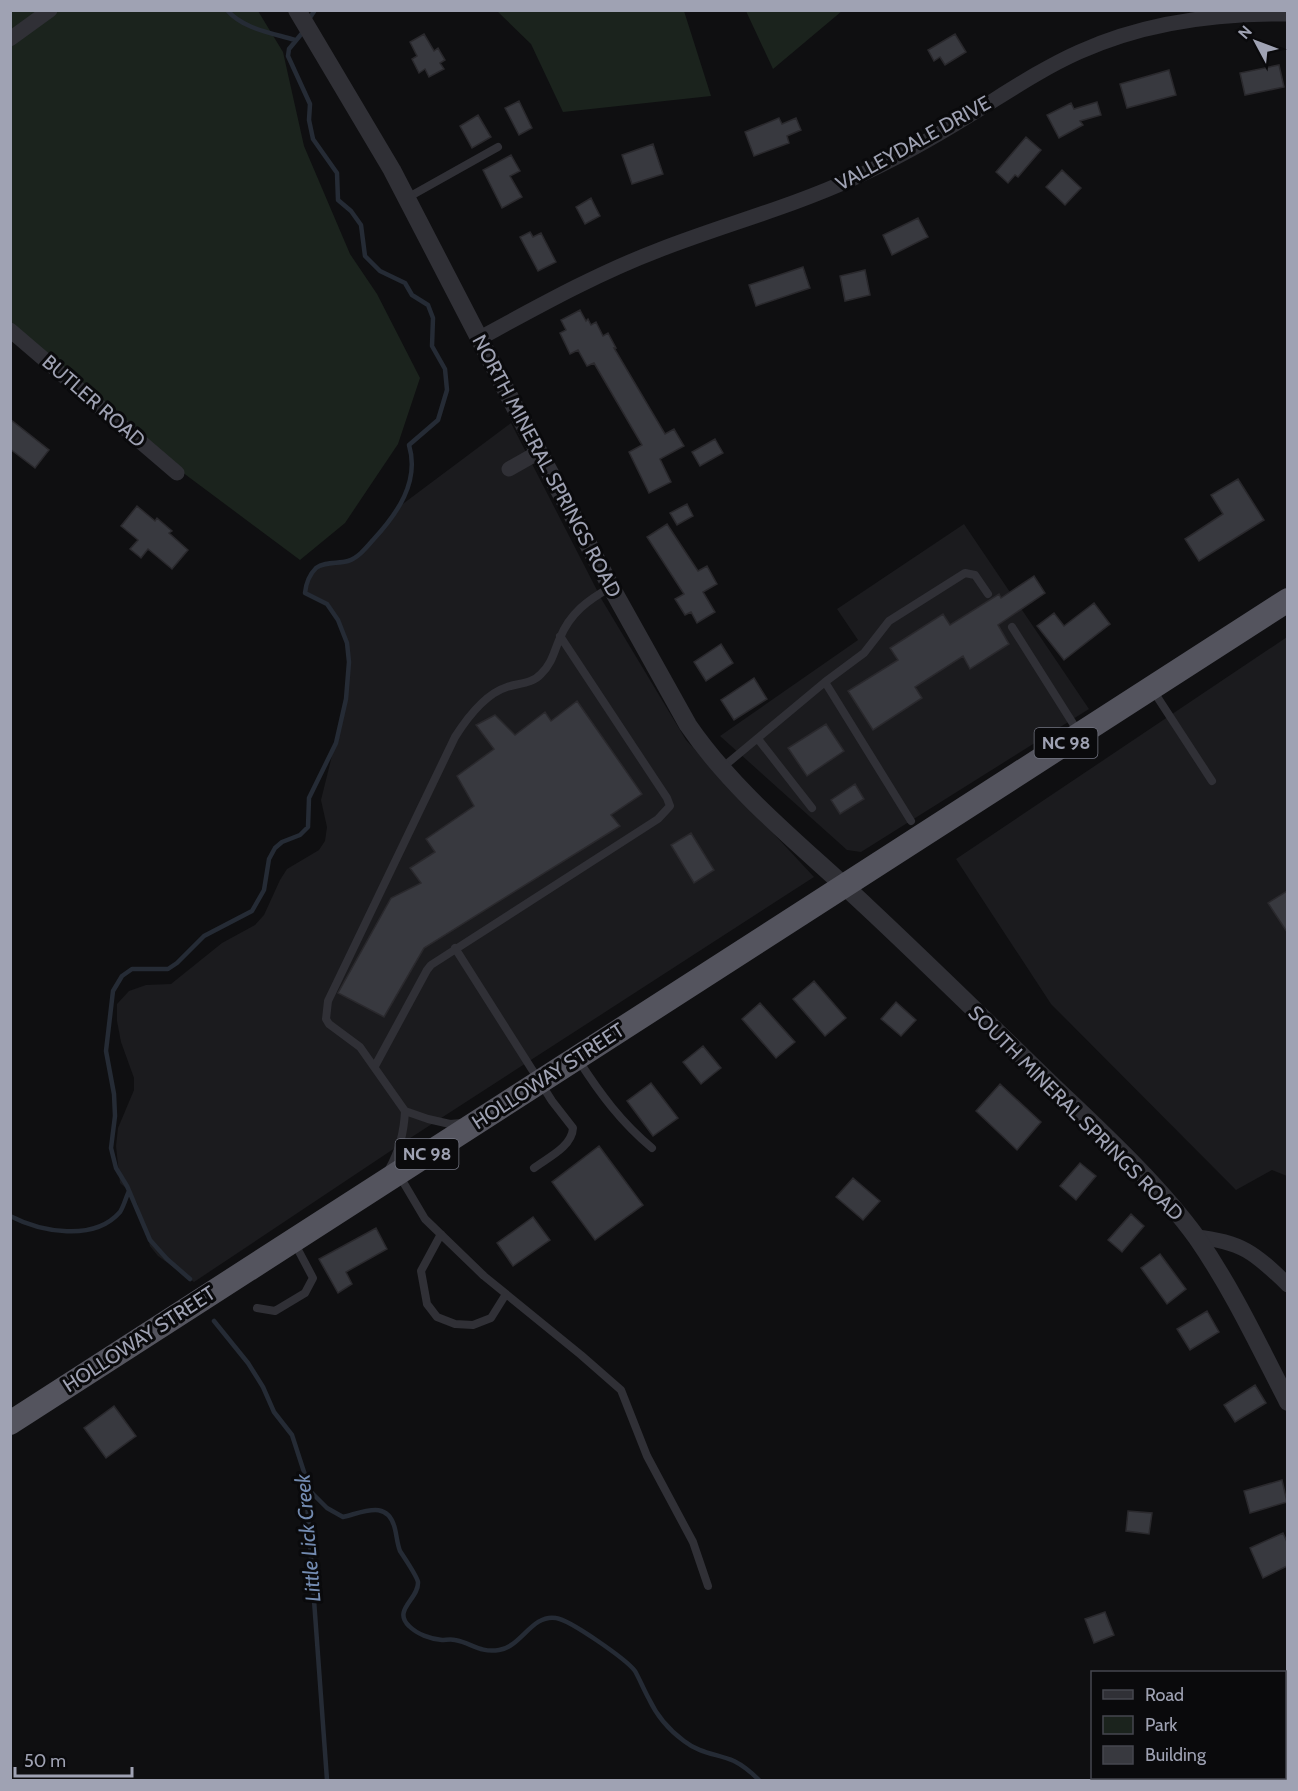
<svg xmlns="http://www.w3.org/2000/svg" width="1298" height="1791" font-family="Cabin,sans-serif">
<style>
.built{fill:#1b1b1e}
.green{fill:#1b231d}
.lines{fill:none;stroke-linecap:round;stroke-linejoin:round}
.stream{stroke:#252b35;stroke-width:4.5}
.building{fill:#38393f;stroke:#2a292d;stroke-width:1.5}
.service{stroke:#303036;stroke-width:8}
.minor{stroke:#303036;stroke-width:15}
.tertiary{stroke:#303036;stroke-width:18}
.trunk{stroke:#54545e;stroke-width:24}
.labels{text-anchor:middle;stroke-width:6;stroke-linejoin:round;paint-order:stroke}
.shield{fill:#0a0a0c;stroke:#727481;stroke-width:1.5}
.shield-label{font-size:18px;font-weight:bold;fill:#9fa2b3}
.street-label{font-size:20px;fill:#9fa2b3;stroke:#0a0a0c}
.water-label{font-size:21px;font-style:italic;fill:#738bb1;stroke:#0a0a0c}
</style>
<rect width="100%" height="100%" fill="#0f0f11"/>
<path class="built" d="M511 423 602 600 686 740 814 877 401 1144 194 1282 158 1256 150 1246 137 1203 129 1191 120 1183 116 1146 118 1128 134 1090V1078L121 1042 117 1021V1004L129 991 146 985 171 984 222 943 255 925 264 915 280 880 287 869 319 850 325 841 327 827 321 800 346 699 349 662 347 643 338 620 327 604 305 593 306 582 315 569 322 564 348 561 362 552 400 506Z
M964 524 1089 709 861 852 847 850 720 736 858 640 837 609Z
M1287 637V1176L1272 1170 1236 1190 1051 1004 956 859Z"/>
<path class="green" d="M11 11H258L283 52 304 146 350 254 377 294 420 378 398 444 345 523 300 560 182 472 11 324Z
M497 11H684L711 96 563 112 531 44Z
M746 11H842L773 69Z"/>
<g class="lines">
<path class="stream" d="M227 10C243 29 272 33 295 40
M309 19 315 10
M10 1216C41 1232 94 1242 120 1212 124 1206 126 1197 129 1191
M190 1279 167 1259 150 1240 127 1186 116 1168 111 1148 115 1116 114 1094 106 1051 113 991 122 976 132 969H168L177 963 204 936 252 911 264 890 269 859 275 848 282 842 300 835 308 827 309 798 336 743 346 699 349 662 347 643 338 620 327 604 305 593C306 583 309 575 316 568 325 561 338 564 348 561 358 558 366 548 373 540 397 514 420 482 409 445L438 420 447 390 445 369 432 346 433 318 428 305 412 295 405 283 380 271 365 256 361 225 351 211 338 200 337 173 313 139 309 120 310 104 288 56 289 49 303 32
M214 1321 248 1363 263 1387 274 1412 292 1435 305 1475 327 1780
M307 1488 327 1508 343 1517C364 1512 388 1499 395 1529 397 1537 397 1543 400 1551 404 1557 417 1577 418 1582 419 1599 392 1610 409 1626 417 1634 430 1639 442 1640 446 1640 451 1639 455 1640 472 1643 479 1653 499 1650 521 1647 532 1614 556 1618 570 1620 626 1659 635 1671 640 1680 644 1690 649 1699 657 1716 669 1730 684 1741 699 1753 717 1754 734 1761 744 1766 752 1773 759 1780"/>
</g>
<path class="building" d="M424 34 434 51 438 48 445 60 440 63 444 69 429 77 425 69 419 73 412 59 417 56 410 42Z
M955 34 966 52 945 65 940 57 934 61 928 50Z
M1279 65 1284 87 1245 95 1240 73Z
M1169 70 1176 95 1127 108 1120 84Z
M519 101 532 128 519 135 505 108Z
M1097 102 1101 115 1080 121 1083 125 1059 138 1047 115 1071 103 1074 109Z
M478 115 491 137 472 148 460 126Z
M779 118 782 124 796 118 801 130 787 136 789 143 754 156 745 132Z
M1026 137 1041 150 1018 177 1015 175 1008 183 996 172Z
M653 144 663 174 632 184 622 155Z
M511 155 520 171 510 176 522 197 502 208 483 170Z
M1062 170 1081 188 1065 205 1046 187Z
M591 198 600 216 585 224 576 207Z
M918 218 928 237 892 255 883 235Z
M530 232 533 237 541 233 556 262 538 271 520 237Z
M803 267 810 288 756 306 749 285Z
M865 270 870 295 845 301 840 276Z
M580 310 586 321 588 319 591 325 596 322 603 336 608 333 616 348H614L665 434 674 429 684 446 660 459 671 482 649 493 629 452 642 445 594 363 587 366 578 350 570 354 560 333 566 330 561 320Z
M10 419 49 450 35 468 10 449Z
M715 439 723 453 700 466 692 452Z
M1238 479 1264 520 1199 561 1185 539 1223 514 1211 495Z
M687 504 693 516 677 525 670 513Z
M137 506 155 521 157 518 172 531 169 533 188 550 172 569 148 549 141 558 130 549 138 540 121 526Z
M667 524 698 571 707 566 717 584 703 592 715 612 697 623 691 612 685 615 675 599 684 594 647 537Z
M1034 576 1045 593 998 625 1009 644 970 669 963 656 915 687 922 698 873 730 848 691 898 660 890 648 943 614 950 625 999 594 1001 598Z
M1094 603 1110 624 1064 660 1037 626 1054 613 1064 626Z
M721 644 733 663 706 681 694 662Z
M754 678 767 699 734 720 721 700Z
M577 701 642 794 611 815 620 826 424 948 384 1017 338 993 391 898 421 883 410 868 435 852 426 839 474 806 457 776 494 749 476 725 495 715 515 735 545 712 551 721Z
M826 724 844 751 807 776 788 748Z
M855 784 864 799 840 814 831 800Z
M691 833 714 870 694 883 671 845Z
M1287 891V932L1268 903Z
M814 981 846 1018 825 1036 793 999Z
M896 1002 916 1020 901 1036 881 1019Z
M760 1003 795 1042 776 1058 742 1019Z
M703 1046 721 1068 701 1084 683 1062Z
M651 1083 678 1118 653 1136 627 1101Z
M1000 1084 1041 1122 1017 1150 976 1111Z
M599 1146 643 1205 595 1240 552 1182Z
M1080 1163 1096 1176 1076 1200 1060 1186Z
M853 1178 880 1201 863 1220 836 1197Z
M1131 1214 1144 1226 1122 1252 1108 1240Z
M533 1217 550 1240 513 1266 497 1243Z
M376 1228 387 1249 346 1272 352 1284 338 1293 319 1259Z
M1160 1254 1186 1289 1167 1304 1141 1268Z
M1207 1311 1219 1332 1190 1350 1177 1329Z
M1255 1385 1266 1403 1235 1422 1224 1405Z
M114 1406 136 1436 106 1458 84 1428Z
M1282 1480 1287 1502 1250 1513 1244 1491Z
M1128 1511 1152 1513 1149 1534 1126 1531Z
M1283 1533 1287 1542V1566L1263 1578 1250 1548Z
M1105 1612 1114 1635 1094 1643 1085 1619Z"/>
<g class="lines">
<path class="service" d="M407 198 498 147
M1012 627 1079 733
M825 682 911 821
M1154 692 1212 781
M758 739 812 808
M723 767 825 682 864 653 889 621 965 573 975 575 988 594
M455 948 552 1101 573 1128C572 1147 547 1158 534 1168
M579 1061C601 1095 621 1122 652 1148
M375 1066 427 970 431 965 658 819 670 806 667 798 560 636
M461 1123 450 1124 428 1119 405 1111 360 1047 329 1024 326 1019 328 1001 455 737C467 718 485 694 507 687 519 683 532 684 541 674 552 664 554 651 560 638 570 613 588 600 611 587
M389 1169C400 1150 404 1132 405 1111
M399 1175 425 1219 484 1276 581 1355 621 1390 647 1456 693 1542 708 1586
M441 1234 421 1271 427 1304 437 1317 455 1324 473 1325 491 1318 506 1294
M257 1308 275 1311 305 1293 313 1278 295 1244"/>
<path class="minor" d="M10 39 50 10
M10 330 177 473
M480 338C539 306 596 274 659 250 723 225 791 207 854 178 894 160 933 138 970 115 1006 93 1041 69 1079 52 1143 23 1218 13 1288 14
M509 469 539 452
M1195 1237C1241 1241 1255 1253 1288 1285"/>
<path class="tertiary" d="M297 10 392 170 521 419 611 587 688 725C736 795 806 849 867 907 930 966 991 1026 1052 1085 1100 1131 1158 1184 1197 1238 1233 1290 1259 1346 1288 1402"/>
<path class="trunk" d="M10 1423 1288 600"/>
</g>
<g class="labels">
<g class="shield">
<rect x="1034.5" y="728" width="63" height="30" rx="4.5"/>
<rect x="395.5" y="1139" width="63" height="30" rx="4.5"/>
</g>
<g class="shield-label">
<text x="1066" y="749">NC 98</text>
<text x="427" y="1160">NC 98</text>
</g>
<g class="street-label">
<text transform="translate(913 143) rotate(-29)" y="7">VALLEYDALE DRIVE</text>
<text transform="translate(94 401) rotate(41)" y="7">BUTLER ROAD</text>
<text transform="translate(547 466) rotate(62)" y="7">NORTH MINERAL SPRINGS ROAD</text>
<text transform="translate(548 1076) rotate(-33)" y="7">HOLLOWAY STREET</text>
<text transform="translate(1076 1113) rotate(45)" y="7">SOUTH MINERAL SPRINGS ROAD</text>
<text transform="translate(139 1339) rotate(-33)" y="7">HOLLOWAY STREET</text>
</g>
<g class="water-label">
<text transform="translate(308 1538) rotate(-95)" y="7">Little Lick Creek</text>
</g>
</g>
<rect width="1298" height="1791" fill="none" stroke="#9fa2b3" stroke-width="24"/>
<rect x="1091" y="1671" width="195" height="108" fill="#0a0a0c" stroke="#46474f" stroke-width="1.5"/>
<rect x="1103" y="1690" width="30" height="9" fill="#303036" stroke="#46474f" stroke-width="1.5"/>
<text x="1145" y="1701" font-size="18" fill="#9fa2b3">Road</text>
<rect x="1103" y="1716" width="30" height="18" fill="#1b231d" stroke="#46474f" stroke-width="1.5"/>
<text x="1145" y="1731" font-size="18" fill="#9fa2b3">Park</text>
<rect x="1103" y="1746" width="30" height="18" fill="#38393f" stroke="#46474f" stroke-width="1.5"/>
<text x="1145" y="1761" font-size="18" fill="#9fa2b3">Building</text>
<g transform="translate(1256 42) rotate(311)" stroke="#0a0a0c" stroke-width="4.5" paint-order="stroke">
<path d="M0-4.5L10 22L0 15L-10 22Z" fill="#9fa2b3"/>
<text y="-9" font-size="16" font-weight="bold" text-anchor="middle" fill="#9fa2b3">N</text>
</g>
<path d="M15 1767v9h117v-9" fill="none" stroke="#9fa2b3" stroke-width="3"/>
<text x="24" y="1767" font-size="18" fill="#9fa2b3" stroke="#0a0a0c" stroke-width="4.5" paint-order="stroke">50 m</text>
</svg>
